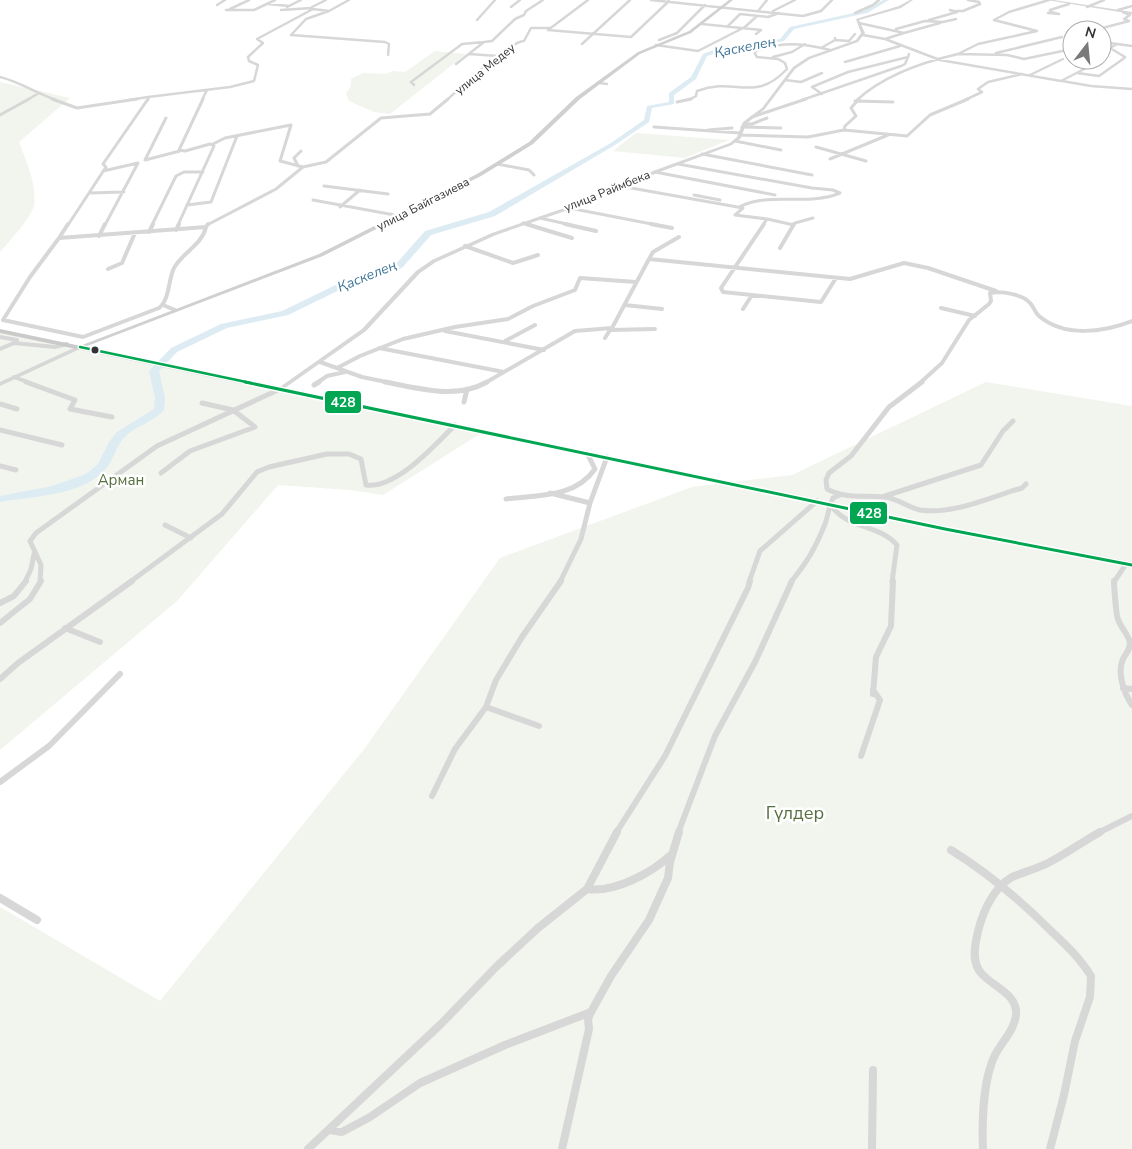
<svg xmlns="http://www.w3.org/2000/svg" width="1132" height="1149" font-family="'Nunito Sans',sans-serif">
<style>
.green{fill:#f1f5ed}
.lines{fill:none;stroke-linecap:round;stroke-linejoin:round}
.river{fill:#ddebf3;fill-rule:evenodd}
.minor-far5{stroke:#d7d7d7;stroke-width:2.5}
.minor-far4{stroke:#d7d7d7;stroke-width:3}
.minor-far3{stroke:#d7d7d7;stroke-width:4}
.minor-far2{stroke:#d7d7d7;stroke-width:5}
.minor-far1{stroke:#d7d7d7;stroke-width:6}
.minor{stroke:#d7d7d7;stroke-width:8}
.tertiary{fill:#d7d7d7;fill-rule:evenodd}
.secondary{fill:#d0d0d0;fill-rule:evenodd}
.primary{fill:#cacaca;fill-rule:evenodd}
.bus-1-far1-casing{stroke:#fff;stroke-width:5}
.bus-1-casing{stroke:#fff;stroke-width:6}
.bus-1-far1{stroke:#00a651;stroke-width:2.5}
.bus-1{stroke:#00a651;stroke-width:3}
.bus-dot{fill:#333;stroke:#fff;stroke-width:2}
.labels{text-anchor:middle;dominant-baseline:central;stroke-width:5;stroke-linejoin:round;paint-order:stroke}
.far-street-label{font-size:12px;fill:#333;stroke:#fff}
.far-water-label{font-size:14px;font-style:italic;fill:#3f7597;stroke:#fff}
.park-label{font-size:15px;fill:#56703f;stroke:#fff}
.near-park-label{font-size:18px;fill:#56703f;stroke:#fff}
.line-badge{stroke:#fff;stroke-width:2}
.badge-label{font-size:14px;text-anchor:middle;font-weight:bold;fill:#fff}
</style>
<rect width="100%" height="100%" fill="#fff"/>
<!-- green -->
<path class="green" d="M435,51L466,54L390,114L374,112L349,101L346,94L351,86V79L363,73L386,74L393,71L405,72Z
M0,82L70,98L19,142C26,161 37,184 34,205C32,217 8,243 0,252Z
M636,133L729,140L685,158L613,151Z
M0,331L487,432L475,437L383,495L350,490L278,485L177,601L0,750Z
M986,382L1132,406V1149H0V907L160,1001L365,748L500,558L692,487L792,475Z"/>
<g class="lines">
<!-- river -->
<path class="river" d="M883,0H889L867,13L794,29L784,41L720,52L707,56L696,79L674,95V104L652,108L649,122L615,145L495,216L431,235L402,268L356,282L288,315L227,328L177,352L159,371L165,398L164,410C154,422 137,425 126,436C115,445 114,462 103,472C78,496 33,496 0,502V496L52,486L86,474L98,464L109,442L117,432L154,409L155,398L149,371L171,348L221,324L282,311L350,278L396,264L425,231L489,212L611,143L644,120L647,106L669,102V93L691,77L703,54L719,48L780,39L790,27L863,11Z"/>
<!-- minor-far5 -->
<path class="minor-far5" d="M651,0L803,16L821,11L832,0
M1049,0L1009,12L994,20L1037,31L978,44L958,54L1007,55L1024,59L1072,49
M268,4L289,6
M217,5L225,0
M287,7L301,0
M312,7L326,0
M511,7L520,0
M1087,7L1104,0
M230,9L249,0
M226,10H254L275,0
M281,10L312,8
M1118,10L1132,6
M329,11L349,0
M758,11L767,0
M773,11L795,0
M956,11H963L980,4L979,2L968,0
M1051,12L1059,14L1048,13Z
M1051,12L1050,10L1069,4
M855,13L873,5L879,0
M477,20L495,0
M929,20L957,12L950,10
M859,23L904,33L885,39L940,60L1061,81L1092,65
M702,24L761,30L756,34
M727,27L740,14L768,17L779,13
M896,29L925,21L943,22L956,19
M1091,29H1099L1129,21L1124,19L1130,15L1123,12
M548,30L631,37L669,1
M548,30L588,0
M904,33L940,23
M863,35L885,39
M659,40L677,33L705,5
M835,40L849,41L855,34
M1102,42L1132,46
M582,44L630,0
M656,45L698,51L745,27L757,16
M821,48L835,40V38
M996,53L1062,37
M469,54L498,56
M773,57L792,52L805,44
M845,62L900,46
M456,64L484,42L492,41L515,19L524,15L526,11L543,0
M1077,73L1099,76L1123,59L1125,57L1110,48L1117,44
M1030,75L1063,59
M0,77C20,82 36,93 56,100
M785,80L801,82L822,73
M1062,81L1091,86L1132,89
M600,83L607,84
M414,85L411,82L462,44L484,42
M822,94L812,87L848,72L908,57L909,54
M148,97L230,87L254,81L258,65L249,61L248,57L263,43L257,39L313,9L329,11L306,19L291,35L385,42L389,44L388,55
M27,100L39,93
M129,100L148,97V100
M202,100L207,90
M447,100C460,88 510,41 524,41L531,28H550
M689,100L696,96L697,91C736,76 754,104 787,69L785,63L778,59L757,57L754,52C780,41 803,43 830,50
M802,100L901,66L905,64L908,57
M857,100C884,75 923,62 958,54
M965,100L982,92L978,89L988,82L1022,74"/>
<!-- minor-far4 -->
<path class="minor-far4" d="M52,99L77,108L137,99
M855,101L893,102
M677,102L691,99
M0,115L29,99
M752,117L806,99
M745,124H752L767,118
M654,127L740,133
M742,127L781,128
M708,130L732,128
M844,130L845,126L856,116L851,108L859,99
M740,135L808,137L844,130L907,136L930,115L968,99
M735,141L781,150
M213,144L225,138L291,125L280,161L303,167
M816,147L866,161
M702,154L812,175
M830,159L888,135
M145,160L166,118
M145,160L180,151
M497,164L529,170L534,175
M678,164L812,188L833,190L840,193C807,207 770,191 739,207
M298,166L294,158L301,151
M103,171L138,163L105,225
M655,172L775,195
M324,186L388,194
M620,186L743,208L735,215L767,219L763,225
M89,193L124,192
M694,195L720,200
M313,200L400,216
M187,205L211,202L237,136
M340,207L360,190
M569,208L657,225
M540,218L571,225
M767,219L794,225
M523,223L530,225
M795,223L813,218
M68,225L106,167L103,164L148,99
M152,225L176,176L184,172H203
M178,225L214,146L210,144L185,151L179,150L203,99
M207,225L276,189L303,167L326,162L381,118L430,114L448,99"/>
<!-- minor-far3 -->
<path class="minor-far3" d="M526,224L572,238
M565,224L596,231
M651,224L672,228
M764,224L721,288L723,292L821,302L836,278
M206,227C202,245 183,252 174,268C168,280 170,299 159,308L83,337L3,320L30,277L59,238Z
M206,227L208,224
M176,230L179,224
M149,232L153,224
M99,236L105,224
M59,238L68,224
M465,246L513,263L538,255
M780,248L794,224
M649,259L653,252L679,237
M108,269L122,263L135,233
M163,305L175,310
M625,305L662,309
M941,308L975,316
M743,309L752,295
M445,331L544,350
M0,337L17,340
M605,338L610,330L655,329
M505,341L535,325
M379,348L504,372
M0,349L14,343L55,347L67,344
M320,362L362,377L391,383
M337,368L360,356L403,339L455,327L508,319L533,306L575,290L580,278L636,282
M14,377L30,383
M317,383L327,376L345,372
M485,383L575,331L612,328L649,259L850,279L904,263L928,268L996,291
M920,383L942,363L969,320L989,304L991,301L990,293C1002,291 1022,294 1030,303C1034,307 1035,313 1039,316C1065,338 1104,332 1132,321"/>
<!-- minor-far2 -->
<path class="minor-far2" d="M26,382L75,400L70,409L112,417
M385,382C419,388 455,400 487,382
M922,382L889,407L851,456L829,473L826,480L827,489C845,499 864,495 884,497C897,498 907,507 920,510C954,515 990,497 1022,488L1026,484
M314,385L319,382
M464,402L467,389
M0,404L17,409
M0,430L62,445
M0,466L16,470
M161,473L190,451L255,427L233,410L202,403
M550,493L590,503L581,539L560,582
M885,496L981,465L1003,431L1013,421
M506,499C538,495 575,498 595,469L587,453
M590,503L607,457
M830,504C847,530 877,523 897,545L892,582
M165,525L191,538
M25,582L31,569L34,554
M40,582L41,565L30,541L36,533L157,446L280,389
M130,582L222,514L257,472L269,467L327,454H349L361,459L366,485C396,489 435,445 455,425
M749,582L760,551L817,501
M791,582C807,562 815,549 825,524C828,516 829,506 833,498L840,495
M1114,582L1126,564"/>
<!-- minor-far1 -->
<path class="minor-far1" d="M1114,581C1114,584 1116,616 1118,619C1120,627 1129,635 1130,643C1130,650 1127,652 1124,657C1116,672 1124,693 1132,705
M0,603L14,596L26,581
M0,623L30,599L41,581
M65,628L100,642
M0,679L18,663L132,581
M1123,688L1132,689
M873,694L876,657L891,626L893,581
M539,726L486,707L496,680L522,637L561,581
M861,756L880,700L873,690
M0,782L49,746L120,674
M432,796L455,749L486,707
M616,833L665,756L748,588L750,581
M678,833L715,736L755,662L792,581
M1098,833L1132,816"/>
<!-- minor -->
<path class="minor" d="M951,850C988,873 1019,899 1050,930C1065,944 1080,958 1091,976L1090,997L1075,1041L1064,1095L1050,1149
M587,889C615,893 651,873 671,855
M0,898L37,920
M330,1130L342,1132L370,1117L420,1083L505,1045L591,1012
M308,1149L442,1023L496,967L538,928L587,889L617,832
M562,1149L589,1029L588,1019L591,1012L611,976L649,920L668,878L670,862L679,832
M872,1149L873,1070
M983,1149C982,1124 983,1086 992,1062C997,1046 1014,1033 1016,1015C1018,994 993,987 981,973C973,964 974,952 976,941C980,918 991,889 1012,877C1024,872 1036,869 1048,863C1066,854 1082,842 1100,832"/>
<!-- tertiary -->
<path class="tertiary" d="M910,0H913L901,8L859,20L865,33L858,42L810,59L795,69L764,110L746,124L741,138L732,145L657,173L571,209L496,235L436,262L420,273L366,331L282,390L280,391L277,389L362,329L416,271L432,260L492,233L567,207L653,171L730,143L737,137L743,122L762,108L793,67L808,57L856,40L861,33L856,19L899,6Z
M1047,0H1054L1132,12V14Z
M80,345L83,347L82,348L0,386V382Z"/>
<!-- secondary -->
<path class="secondary" d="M729,0H733L691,33L640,54L580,99L533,144L481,176L323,256L82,348L80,349L77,347L319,254L477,174L529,142L576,97L638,52L689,31Z"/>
<!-- primary -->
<path class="primary" d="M0,329L945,527L1132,562V568L945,531L0,333Z"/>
<!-- bus-1-far1 casing -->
<g class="bus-1-far1-casing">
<path id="bus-1-far1" d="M80,347L251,383"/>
</g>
<!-- bus-1 casing -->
<g class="bus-1-casing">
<path id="bus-1" d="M245,382L945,529L1132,565"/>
</g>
<!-- bus-1-far1 -->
<use href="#bus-1-far1" class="bus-1-far1"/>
<!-- bus-1 -->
<use href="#bus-1" class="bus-1"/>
</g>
<!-- markers -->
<circle class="bus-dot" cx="95" cy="350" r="4.5"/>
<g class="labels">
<!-- far-street labels -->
<g class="far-street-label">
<text transform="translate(485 69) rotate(-39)">улица Медеу</text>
<text transform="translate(607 191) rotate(-22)">улица Раймбека</text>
<text transform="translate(423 204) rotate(-27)">улица Байгазиева</text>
</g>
<!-- far-water labels -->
<g class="far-water-label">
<text transform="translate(745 47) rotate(-11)">Қаскелең</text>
<text transform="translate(367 276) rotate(-22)">Қаскелең</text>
</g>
<!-- park labels -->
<g class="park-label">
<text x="121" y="480">Арман</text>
</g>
<!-- near-park labels -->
<g class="near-park-label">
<text x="795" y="813">Гүлдер</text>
</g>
</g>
<g class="line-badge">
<rect x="324" y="390" width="38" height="24" rx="5" fill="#00a651"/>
<rect x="849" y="501" width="39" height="24" rx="5" fill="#00a651"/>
</g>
<g class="badge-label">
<text x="343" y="407">428</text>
<text x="869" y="518">428</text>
</g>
<!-- north arrow -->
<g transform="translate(1087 45) rotate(16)"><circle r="24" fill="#ffffff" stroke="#adadad"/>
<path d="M0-4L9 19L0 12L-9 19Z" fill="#7a7a7a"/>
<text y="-8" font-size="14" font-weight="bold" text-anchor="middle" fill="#333333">N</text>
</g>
</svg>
